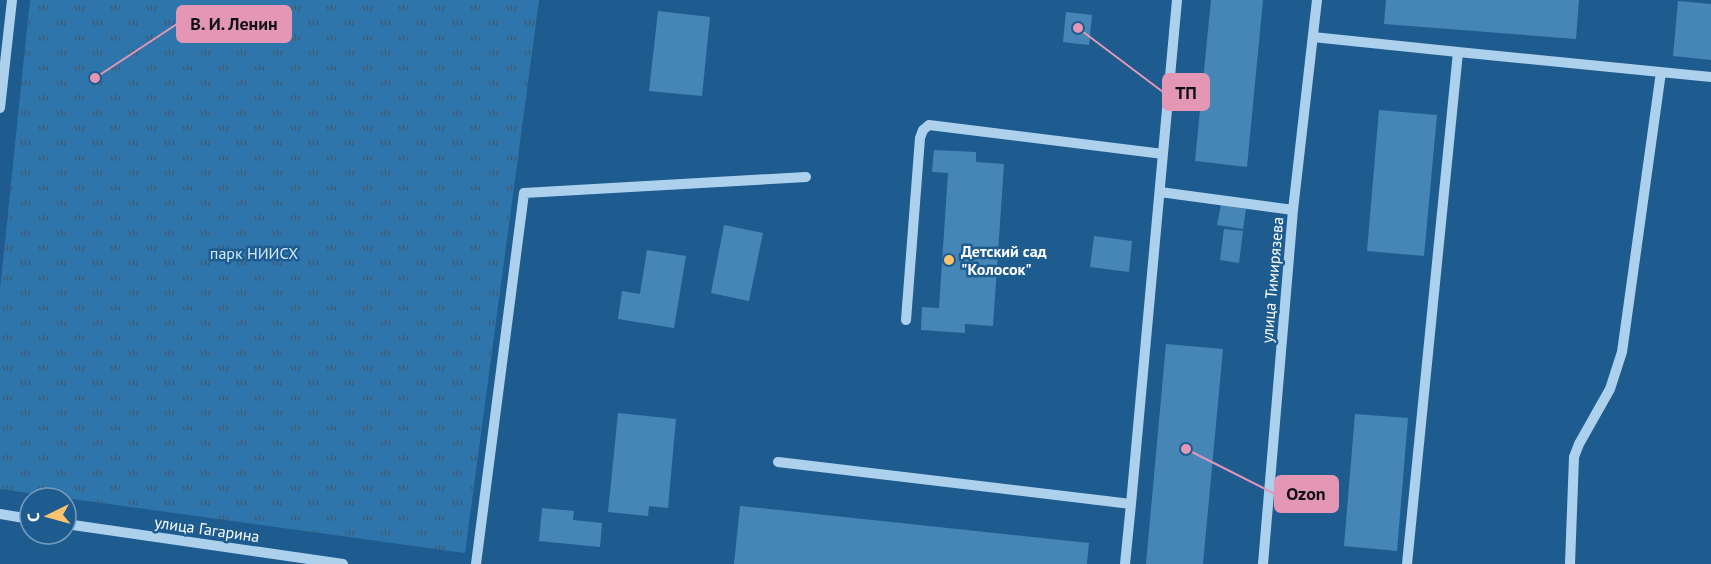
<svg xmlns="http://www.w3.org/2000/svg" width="1711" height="564" font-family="'PT Sans',sans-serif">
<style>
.grass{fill:url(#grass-tufts)}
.building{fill:#4686b7}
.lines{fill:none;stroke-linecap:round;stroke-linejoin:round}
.minor{stroke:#add1ed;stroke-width:10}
.poi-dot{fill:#fcc26d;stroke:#1e5c90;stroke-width:2}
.labels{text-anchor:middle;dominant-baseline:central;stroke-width:5;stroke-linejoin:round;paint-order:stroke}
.poi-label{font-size:16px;font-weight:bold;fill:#fff;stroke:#1e5c90;text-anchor:start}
.park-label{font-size:16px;fill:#d3e9fa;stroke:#1e5c90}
.street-label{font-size:16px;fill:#fff;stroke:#1e5c90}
.leader{fill:none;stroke:#e497b5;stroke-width:2}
.callout-dot{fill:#e497b5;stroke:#1e5c90;stroke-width:2}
.callout{fill:#e497b5;stroke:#e497b5;stroke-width:2}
.callout-label{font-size:18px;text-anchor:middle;font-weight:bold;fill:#111}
</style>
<defs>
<pattern id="grass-tufts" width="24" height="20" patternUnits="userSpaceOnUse" patternTransform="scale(1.5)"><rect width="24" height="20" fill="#2e75ab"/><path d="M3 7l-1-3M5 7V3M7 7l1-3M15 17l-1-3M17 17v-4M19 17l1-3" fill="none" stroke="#3e5e77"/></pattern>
</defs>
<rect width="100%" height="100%" fill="#1e5c90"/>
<!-- grass -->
<path class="grass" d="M30,0H539L465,553L0,489V290Z"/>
<!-- building -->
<path class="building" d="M1211,0H1263L1247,167L1195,161Z
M1386,0H1579L1576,39L1384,24Z
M1678,1L1711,4V60L1673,56Z
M658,11L710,17L702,96L649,91Z
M1066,12L1092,15L1089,45L1063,42Z
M1379,110L1437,115L1424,256L1367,251Z
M934,150L976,152V162L1004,164L993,326L965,324V333L921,330L922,307L939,308L948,173L932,172Z
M1221,205L1246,209L1243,229L1217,225Z
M724,225L763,233L749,301L711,293Z
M1224,229L1243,231L1239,263L1220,260Z
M1094,236L1132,241L1129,272L1090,267Z
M647,250L686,256L674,328L618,319L622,291L640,294Z
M1166,344L1223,349L1203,564H1146Z
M618,413L676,419L668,508L649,506L648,516L608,512Z
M1355,414L1408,418L1397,551L1344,546Z
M740,506L1089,543L1087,564H734Z
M542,508L574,511L573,520L602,523L600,547L539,541Z"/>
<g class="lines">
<!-- minor -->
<path class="minor" d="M1313,37L1458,52
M0,108L12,0
M1160,192L1293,210
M906,320L920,138L923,130L929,125L1163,154
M778,462L1131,504L1177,0
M0,514L30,519
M66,524L343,564
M476,564L524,193L806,177
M1125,564L1131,504
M1263,564L1293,210L1317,0
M1407,564L1458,52L1711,77
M1570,564L1574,457L1579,444L1610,389L1622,352L1661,72"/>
</g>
<!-- markers -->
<circle class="poi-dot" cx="949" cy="260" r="6"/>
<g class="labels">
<!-- poi labels -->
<g class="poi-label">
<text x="961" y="251">Детский сад<tspan x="961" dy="18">"Колосок"</tspan></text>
</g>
<!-- park labels -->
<g class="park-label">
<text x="254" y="253">парк НИИСХ</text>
</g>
<!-- street labels -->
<g class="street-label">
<text transform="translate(1272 280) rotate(-85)">улица Тимирязева</text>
<text transform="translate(207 529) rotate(8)">улица Гагарина</text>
</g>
</g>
<!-- callouts -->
<path class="leader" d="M95 78L177 24M1078 28L1163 92M1186 449L1275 494"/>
<g class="callout-dot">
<circle cx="95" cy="78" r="6"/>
<circle cx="1078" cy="28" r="6"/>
<circle cx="1186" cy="449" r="6"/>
</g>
<g class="callout">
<rect x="177" y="6" width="114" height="36" rx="6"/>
<rect x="1163" y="74" width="46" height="36" rx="6"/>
<rect x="1275" y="476" width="63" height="36" rx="6"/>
</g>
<g class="callout-label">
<text x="234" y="30">В. И. Ленин</text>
<text x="1186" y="99">ТП</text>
<text x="1306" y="500">Ozon</text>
</g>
<!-- north arrow -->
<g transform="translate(48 516) rotate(265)"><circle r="28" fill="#1e5c90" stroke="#789dbc" stroke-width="1.5"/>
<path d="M0-4.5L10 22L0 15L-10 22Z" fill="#fcc26d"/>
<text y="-9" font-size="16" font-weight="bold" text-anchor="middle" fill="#ffffff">С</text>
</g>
</svg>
